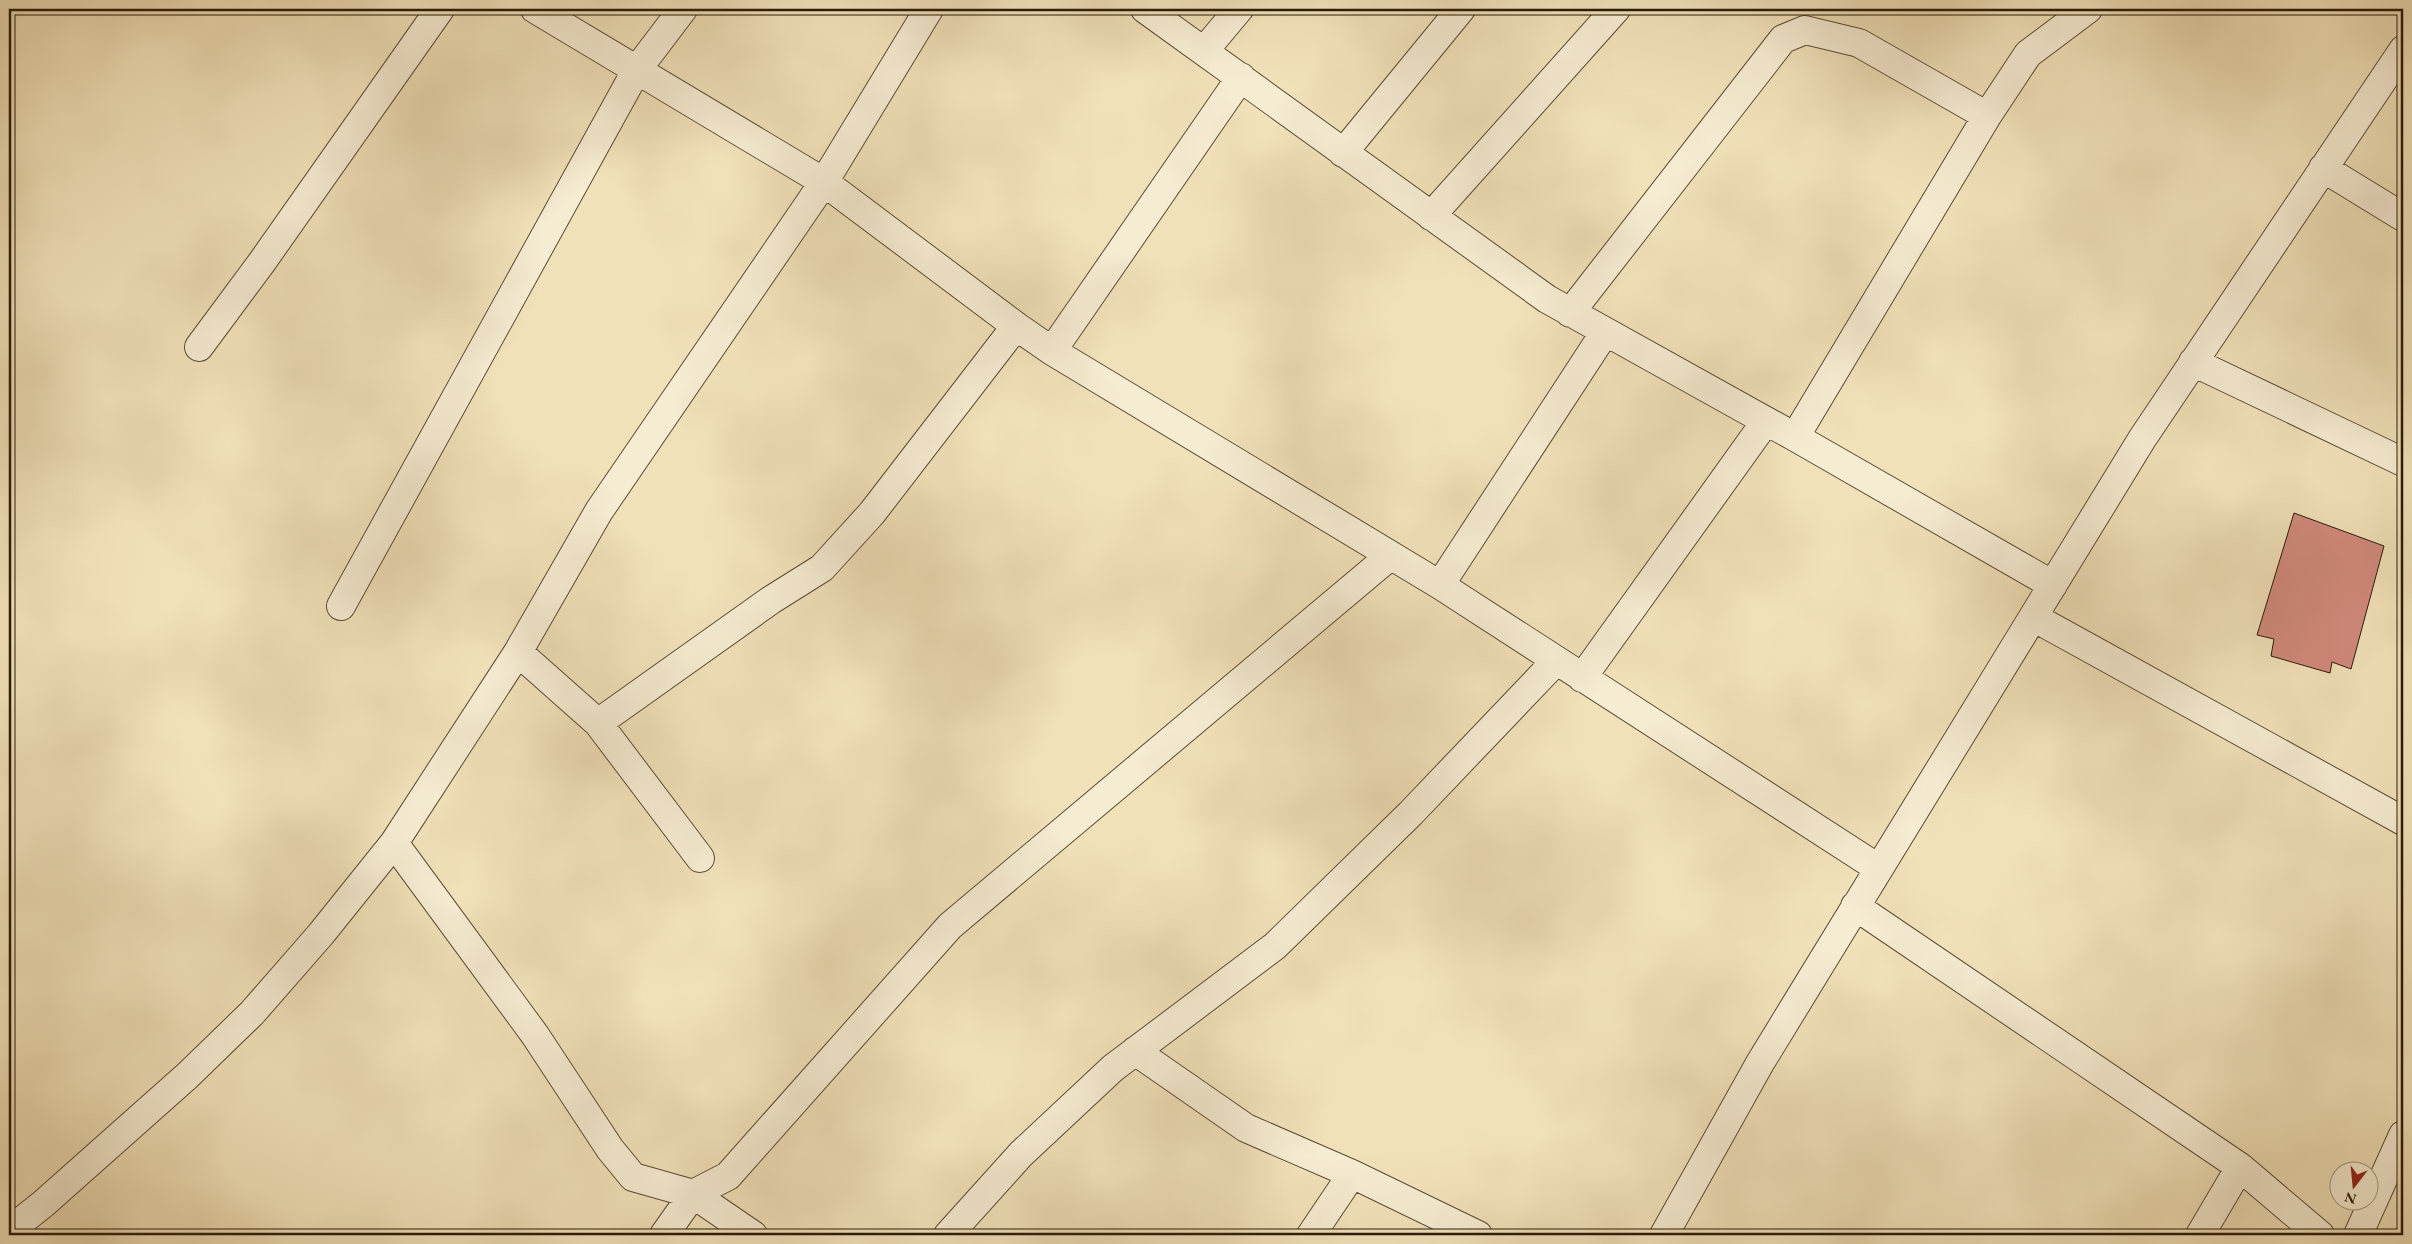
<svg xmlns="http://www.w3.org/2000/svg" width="2412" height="1244" font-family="'EB Garamond',serif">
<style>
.building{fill:#d28a7d;stroke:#291b0a}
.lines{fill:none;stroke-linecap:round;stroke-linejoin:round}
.minor-casing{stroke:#5b4c36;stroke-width:30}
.minor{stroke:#f6ecd2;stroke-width:28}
</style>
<rect width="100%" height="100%" fill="#f1e1b9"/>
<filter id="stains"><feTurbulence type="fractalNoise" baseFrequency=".004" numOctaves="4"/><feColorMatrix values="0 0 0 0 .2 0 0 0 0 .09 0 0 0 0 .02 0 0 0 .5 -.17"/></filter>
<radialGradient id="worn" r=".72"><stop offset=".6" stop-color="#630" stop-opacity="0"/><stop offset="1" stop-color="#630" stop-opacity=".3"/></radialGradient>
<!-- building -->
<path class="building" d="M2294,513L2384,546L2351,669L2332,662L2330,673L2271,656L2274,639L2257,635Z"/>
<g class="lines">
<!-- minor casing -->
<g class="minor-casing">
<path id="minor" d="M535,9L824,182L929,9
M1145,9L1547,299L1795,437L2053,585
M1204,51L1239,9
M1241,77L1052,351L1440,585
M1343,153L1461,9
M2323,168L2403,217
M1431,216L1616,9
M1570,313L1783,39L1805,30L1859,43L1987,116
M1605,332L1440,585L1878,868
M199,347L262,262L440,9
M2193,362L2403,462
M1795,437L1987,116L2028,54L2088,9
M341,606L636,71L683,9
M2033,617L2403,821
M518,652L598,723L771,600L822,568L872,513L1016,326
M1582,678L1766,421
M598,723L700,858
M394,843L518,652L599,511L824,182L1016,326L1052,351
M1855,906L2240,1167L2320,1235
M1135,1051L1246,1128L1352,1174L1311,1235
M1352,1174L1478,1235
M9,1231L43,1204L187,1076L252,1013L321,934L394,843L535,1035L610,1149L633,1177L693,1194L753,1235
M664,1235L693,1194L728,1176L950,926L1390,556
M948,1235L1021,1154L1113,1068L1275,946L1411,813L1556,661
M1664,1235L1760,1063L2142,439L2403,50
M2200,1235L2240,1167
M2358,1235L2403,1135"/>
</g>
<!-- minor -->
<use href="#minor" class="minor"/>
</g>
<!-- margin -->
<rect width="2412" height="1244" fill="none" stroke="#f1e1b9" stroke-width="30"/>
<rect x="10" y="10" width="2392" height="1224" fill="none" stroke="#291b0a" stroke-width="2.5"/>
<rect x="15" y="15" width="2382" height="1214" fill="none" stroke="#291b0a"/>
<!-- north arrow -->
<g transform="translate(2354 1186) rotate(196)"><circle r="24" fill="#f6ecd2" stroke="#a49882"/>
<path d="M0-4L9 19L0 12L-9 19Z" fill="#8f2418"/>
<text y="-8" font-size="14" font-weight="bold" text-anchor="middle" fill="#291b0a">N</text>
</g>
<rect width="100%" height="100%" filter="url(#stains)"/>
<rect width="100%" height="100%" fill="url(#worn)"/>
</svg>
